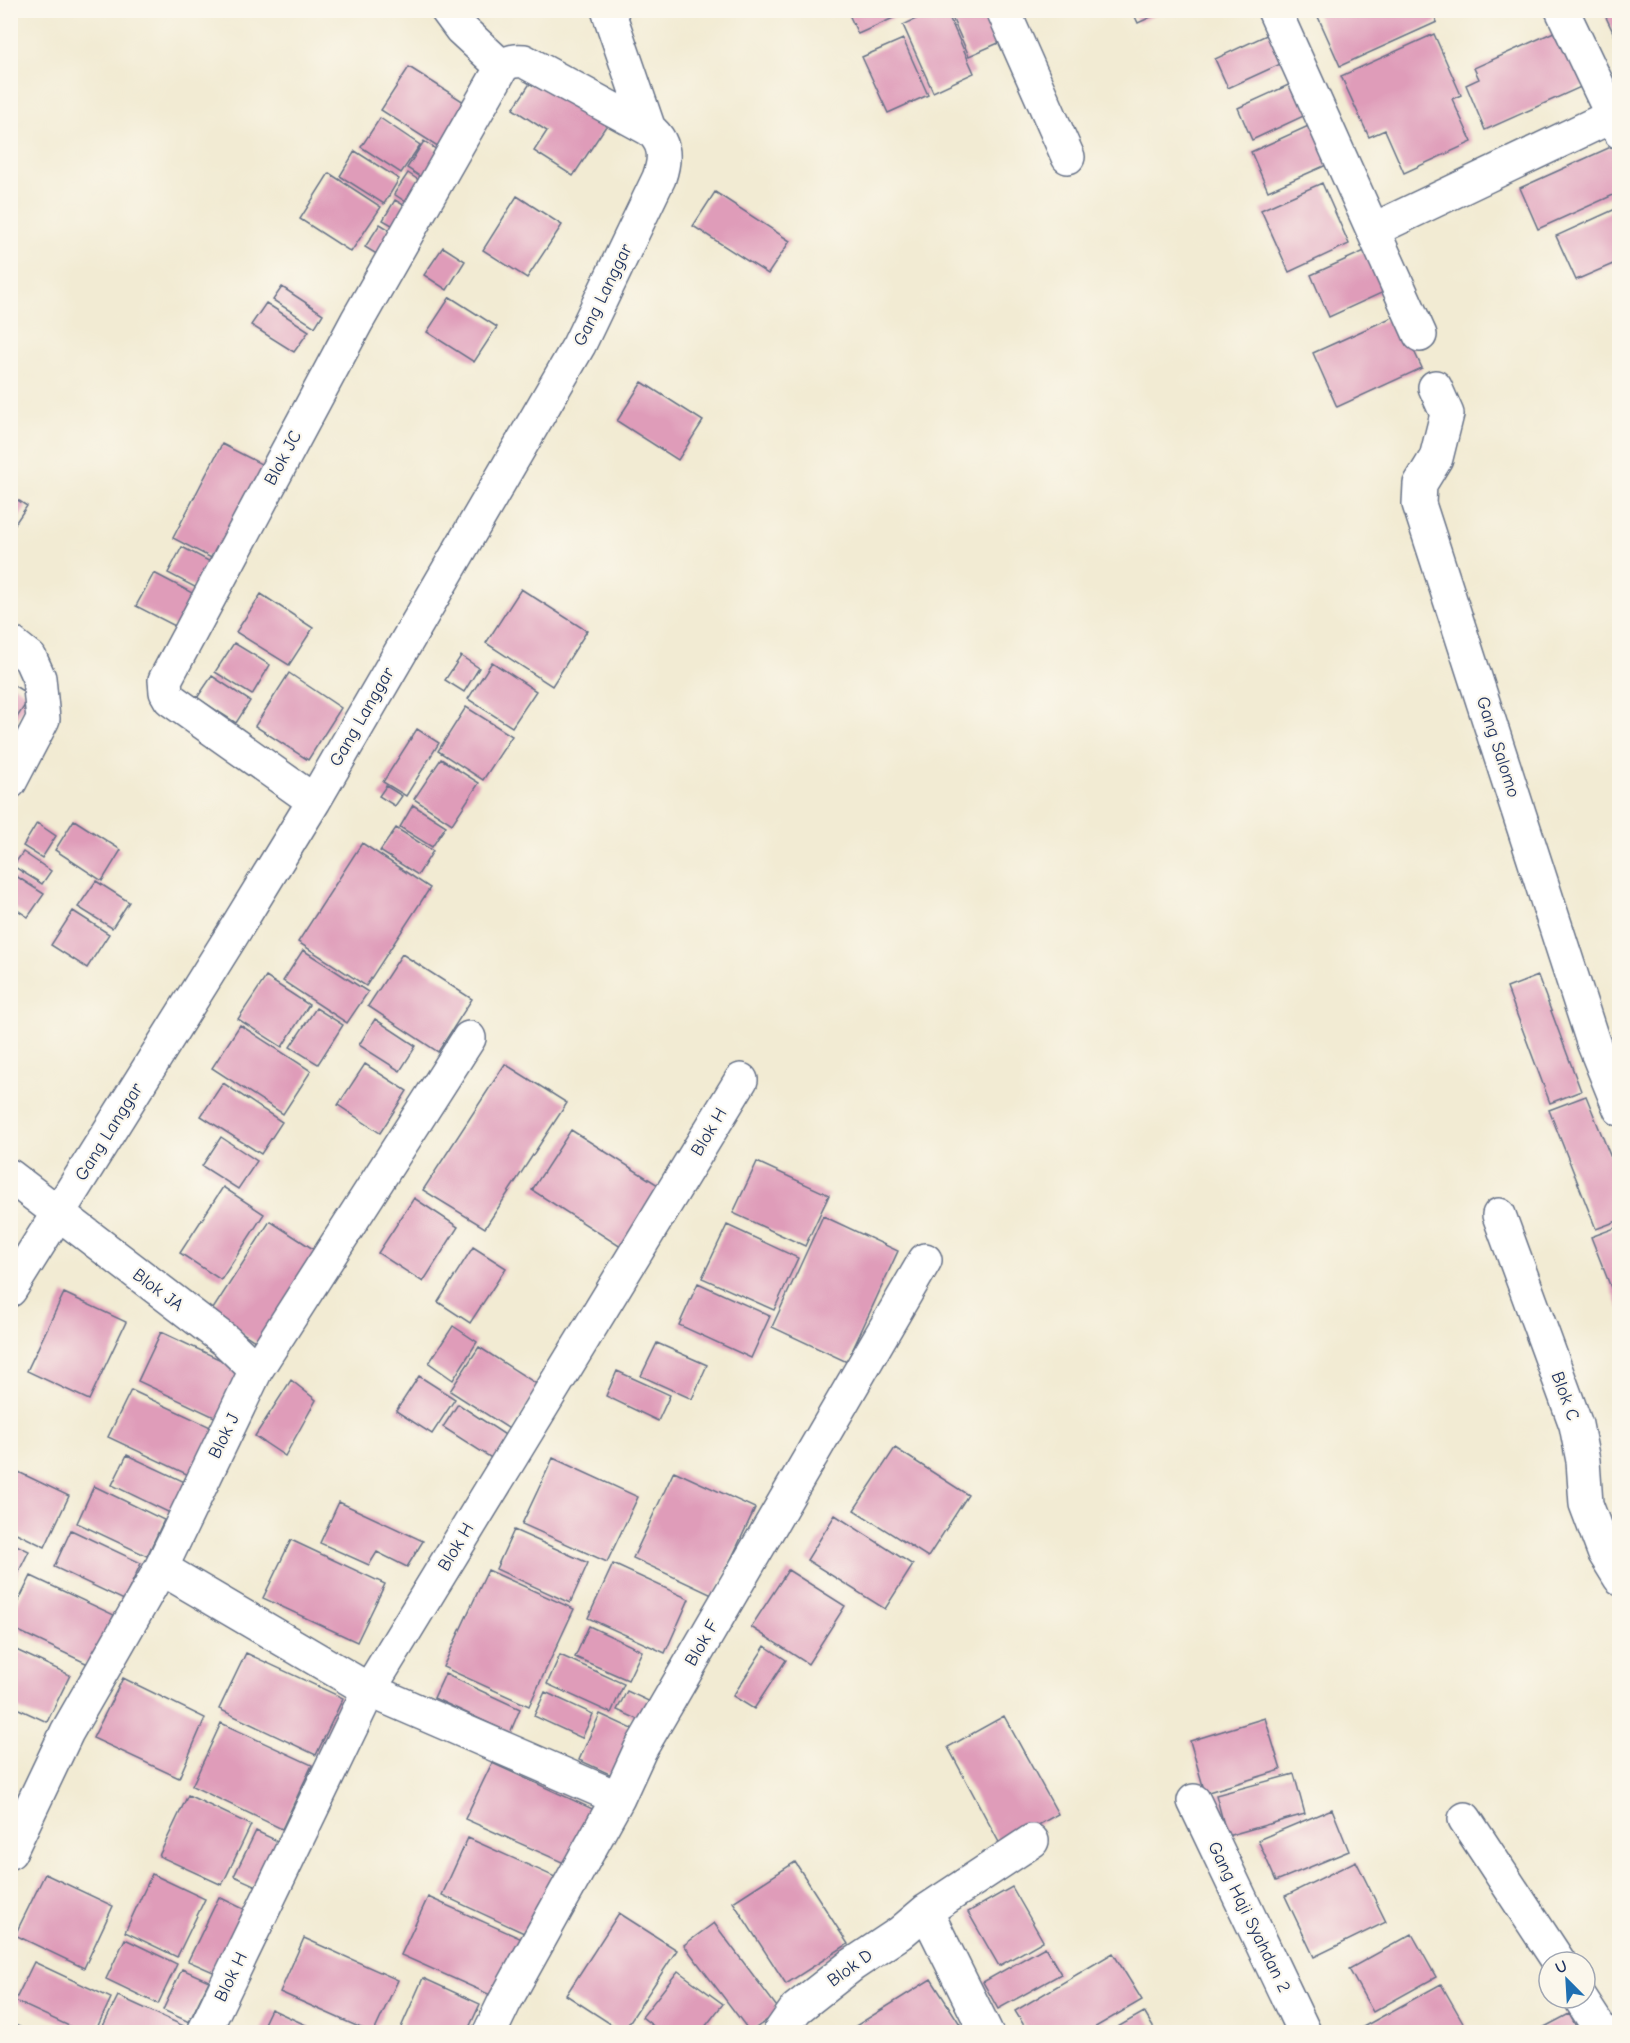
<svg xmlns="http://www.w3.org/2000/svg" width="1630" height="2043" font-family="'Comic Neue',sans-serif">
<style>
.building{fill:#df9cb9}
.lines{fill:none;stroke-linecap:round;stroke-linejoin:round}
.minor-casing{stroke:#667187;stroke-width:36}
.minor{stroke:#fff;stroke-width:33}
.labels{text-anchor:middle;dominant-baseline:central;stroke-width:4.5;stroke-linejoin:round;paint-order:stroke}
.street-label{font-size:18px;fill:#1b2f5e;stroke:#fbf7ec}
</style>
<rect width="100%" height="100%" fill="#fbf7ec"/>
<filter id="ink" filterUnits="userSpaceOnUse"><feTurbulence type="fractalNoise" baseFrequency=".0167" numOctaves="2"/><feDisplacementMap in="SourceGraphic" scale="12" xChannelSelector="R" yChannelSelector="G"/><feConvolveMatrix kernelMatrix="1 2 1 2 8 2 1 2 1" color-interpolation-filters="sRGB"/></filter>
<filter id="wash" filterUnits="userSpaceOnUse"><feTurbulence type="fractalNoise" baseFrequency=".008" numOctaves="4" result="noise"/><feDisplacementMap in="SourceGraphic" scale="24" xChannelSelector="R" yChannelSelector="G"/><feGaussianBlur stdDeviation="1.35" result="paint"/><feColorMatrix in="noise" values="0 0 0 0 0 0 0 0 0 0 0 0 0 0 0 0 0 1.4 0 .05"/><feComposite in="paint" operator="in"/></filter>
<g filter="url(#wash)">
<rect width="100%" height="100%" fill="#f2ebd3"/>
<g id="blocks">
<!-- building -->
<path class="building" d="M847,10H911L858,34Z
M935,10H946L974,73L933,92L903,25Z
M960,10H1000L1012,37L969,56L951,15Z
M1132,10H1166L1138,23Z
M1315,10H1432L1437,22L1340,66Z
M1616,10H1620V47L1605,15Z
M1565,27L1592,82L1485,130L1466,85L1479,79L1474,68Z
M1273,32L1287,61L1228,88L1215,59Z
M1434,34L1461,95L1452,99L1472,142L1404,173L1385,130L1369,137L1341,76Z
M903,39L928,95L888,113L862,57Z
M409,67L475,109L447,152L381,110Z
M537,73L614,114L573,176L534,151L547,131L513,109Z
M1295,82L1310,113L1252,140L1238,108Z
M380,118L420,145L401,173L361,147Z
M1315,123L1333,162L1268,191L1251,152Z
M424,141L447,157L430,183L407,168Z
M1613,146L1620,161V192L1538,229L1520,188Z
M355,151L399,179L384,204L340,176Z
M329,173L381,207L351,252L300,219Z
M408,173L429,187L415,208L394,194Z
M1322,183L1349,244L1289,272L1261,210Z
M715,192L790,241L768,274L693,226Z
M517,196L562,225L527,278L483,250Z
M395,200L412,210L399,229L383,220Z
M1620,207V261L1576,280L1556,236Z
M380,224L403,238L388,261L365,247Z
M443,247L465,261L447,290L424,275Z
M1369,249L1388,290L1329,317L1311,275Z
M282,287L323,314L315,327L273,300Z
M450,297L497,327L474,362L427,332Z
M266,303L309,331L294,352L251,325Z
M1397,315L1422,368L1337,407L1313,353Z
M642,382L703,421L678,460L617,421Z
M222,444L267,467L217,561L173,538Z
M10,495L27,506L10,531Z
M182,547L222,568L208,594L168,573Z
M154,573L198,596L181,629L136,606Z
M521,589L587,631L552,686L486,643Z
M261,594L313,628L289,665L236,632Z
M234,643L270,665L252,695L215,672Z
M461,656L479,668L464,692L445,680Z
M492,662L536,691L512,727L468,699Z
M289,673L341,708L308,760L255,726Z
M212,676L250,701L236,723L197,698Z
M10,683L31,696L10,728Z
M466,707L512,736L483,780L438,751Z
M417,729L439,743L406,796L383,782Z
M441,759L479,783L452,824L414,799Z
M386,786L402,796L395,806L379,796Z
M413,805L446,826L432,847L400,827Z
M74,820L121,850L102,881L55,850Z
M37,823L56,836L42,858L23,846Z
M396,828L433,851L418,875L380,851Z
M362,843L430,888L366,986L298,942Z
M23,852L51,871L42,884L13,866Z
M16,876L44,894L28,917L10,905V885Z
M96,881L129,902L112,928L78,907Z
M73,911L109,934L87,968L51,945Z
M303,950L368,992L347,1023L283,981Z
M402,954L472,999L438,1052L368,1006Z
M1538,976L1581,1091L1550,1103L1507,988Z
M266,977L309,1005L282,1047L238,1019Z
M316,1008L343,1025L318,1064L290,1047Z
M375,1019L416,1046L400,1071L359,1045Z
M240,1025L311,1071L283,1114L212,1068Z
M365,1064L407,1091L380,1133L338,1105Z
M505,1064L567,1103L485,1228L423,1190Z
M223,1083L282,1122L261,1154L201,1116Z
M1586,1096L1620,1180V1220L1596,1229L1549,1110Z
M571,1130L666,1190L627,1251L532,1190Z
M221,1137L257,1161L238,1189L202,1166Z
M757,1162L829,1195L805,1246L733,1213Z
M223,1187L264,1214L221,1280L180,1253Z
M414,1198L458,1227L423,1282L378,1253Z
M823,1216L898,1251L847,1362L772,1327Z
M270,1221L324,1256L264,1347L211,1312Z
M727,1225L798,1258L774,1310L702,1278Z
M1620,1226V1308H1619L1591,1237Z
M473,1247L506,1268L470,1323L438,1302Z
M698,1283L770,1316L751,1358L679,1325Z
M64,1293L126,1322L89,1400L27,1371Z
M453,1326L477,1342L453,1380L429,1363Z
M161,1332L249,1373L225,1422L138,1381Z
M657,1343L707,1365L692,1399L641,1376Z
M479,1347L540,1386L511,1430L450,1391Z
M617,1371L670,1395L658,1421L606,1396Z
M419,1376L455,1399L432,1434L396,1411Z
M291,1380L316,1400L285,1456L255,1436Z
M131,1390L217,1430L195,1478L108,1437Z
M458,1404L510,1438L496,1461L443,1427Z
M895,1448L968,1495L928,1557L854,1510Z
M127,1455L187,1483L172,1514L112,1485Z
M553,1458L638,1497L607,1562L522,1524Z
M10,1468L69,1496L45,1547L10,1530Z
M674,1471L755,1508L714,1596L633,1558Z
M94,1486L164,1520L147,1556L77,1523Z
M339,1502L423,1541L407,1567L377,1552L369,1565L320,1543Z
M835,1515L913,1565L885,1609L807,1560Z
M71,1530L141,1563L124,1600L54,1567Z
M514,1530L588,1563L570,1603L496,1569Z
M291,1540L385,1584L357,1642L263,1598Z
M10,1542L29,1551L10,1589Z
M613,1564L689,1599L665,1653L588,1618Z
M488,1570L574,1609L529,1706L443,1667Z
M788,1570L845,1606L808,1664L751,1627Z
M31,1576L114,1615L90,1665L10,1627V1618Z
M589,1626L642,1651L628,1680L575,1657Z
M765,1646L786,1660L754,1709L733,1696Z
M14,1649L70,1675L47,1722L10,1705V1656Z
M246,1653L343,1698L316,1755L219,1709Z
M560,1655L624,1684L611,1713L547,1684Z
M445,1674L520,1709L510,1733L434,1698Z
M123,1678L205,1718L179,1778L93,1738Z
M627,1691L655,1704L646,1723L617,1710Z
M545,1692L593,1714L582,1738L534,1716Z
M600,1714L637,1731L616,1777L579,1760Z
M1004,1716L1058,1814L1001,1846L948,1747Z
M1265,1718L1281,1770L1205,1793L1190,1741Z
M221,1723L312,1765L282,1829L192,1786Z
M492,1763L597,1811L571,1866L465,1819Z
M1294,1774L1305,1814L1227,1836L1216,1795Z
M188,1795L251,1825L222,1885L159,1856Z
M1332,1809L1349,1851L1276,1881L1258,1840Z
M256,1831L284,1844L263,1889L234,1876Z
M468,1838L564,1881L537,1939L442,1895Z
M1356,1861L1386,1922L1314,1957L1285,1896Z
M795,1862L848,1944L786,1984L733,1902Z
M45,1874L113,1906L84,1968L15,1935Z
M152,1874L205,1899L177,1957L125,1932Z
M1012,1887L1043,1941L999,1966L968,1912Z
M219,1897L250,1912L220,1975L188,1961Z
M428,1897L522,1939L495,1997L401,1955Z
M619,1913L677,1950L623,2032L566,1995Z
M714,1923L780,2011L750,2032L684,1945Z
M1412,1934L1436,1977L1373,2012L1349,1969Z
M304,1938L398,1980L374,2032H370L280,1992Z
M125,1939L177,1964L158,2004L106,1979Z
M1045,1947L1061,1974L998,2009L983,1982Z
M1113,1953L1142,2000L1087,2032H1028L1015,2011Z
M34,1962L111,1998L95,2032H82L15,2001Z
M182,1969L209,1981L189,2022L163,2010Z
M678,1971L723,2004L701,2032H661L642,2017Z
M423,1978L480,2004L467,2032H399Z
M931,1979L965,2032H846Z
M1441,1984L1468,2031L1354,2032Z
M118,1996L186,2027L183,2032H100Z
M271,2009L321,2032H260Z
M1144,2012L1156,2032H1109Z
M1569,2014L1579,2032H1535Z
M10,2023L31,2032H10Z"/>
</g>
</g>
<g filter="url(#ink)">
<use href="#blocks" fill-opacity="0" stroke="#667187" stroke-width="1.5"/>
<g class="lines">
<!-- minor casing -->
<g class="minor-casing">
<path id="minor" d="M447,10L461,29L502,67
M608,10L649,129
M1003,10L1068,157
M1274,10L1420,335
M1562,10L1620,132
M1373,230L1612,116
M1435,387L1447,414L1436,458L1420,484L1419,504L1593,1042L1620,1109
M10,642L30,658L39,678L43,719L10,782
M10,1176L226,1341L256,1370
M1499,1215L1576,1425L1583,1461L1586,1504L1604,1552L1620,1578
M10,1290L232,935L314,801L579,345L659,178C666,158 666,142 649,129L524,61C515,60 508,61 502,67L357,321L165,680L166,692L170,699L314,801
M161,1568L369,1690L618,1798
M1194,1801L1304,2032
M1465,1819L1559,1962
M10,1852L67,1732L161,1568L256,1370L469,1038
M926,1911L986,2032
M1580,1998L1602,2032
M204,2032L369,1690L741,1080
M490,2032L504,2003L618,1798L640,1750L925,1260
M780,2032L796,2009L852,1965L900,1933L926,1911L1032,1841"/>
</g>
<!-- minor -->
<use href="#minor" class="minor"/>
</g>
</g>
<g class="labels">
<!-- street labels -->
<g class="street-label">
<text transform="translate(603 295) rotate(-64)">Gang Langgar</text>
<text transform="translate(283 458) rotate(-62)">Blok JC</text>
<text transform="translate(362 717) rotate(-60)">Gang Langgar</text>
<text transform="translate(1498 747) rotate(72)">Gang Salomo</text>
<text transform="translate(109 1132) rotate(-58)">Gang Langgar</text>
<text transform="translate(709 1132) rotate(-59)">Blok H</text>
<text transform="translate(158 1290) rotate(37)">Blok JA</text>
<text transform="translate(1565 1396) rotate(70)">Blok C</text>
<text transform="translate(224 1436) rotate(-64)">Blok J</text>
<text transform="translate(456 1547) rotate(-59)">Blok H</text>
<text transform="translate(702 1643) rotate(-60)">Blok F</text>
<text transform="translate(1249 1917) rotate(64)">Gang Haji Syahdan 2</text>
<text transform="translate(850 1968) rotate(-36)">Blok D</text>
<text transform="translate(231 1977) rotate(-64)">Blok H</text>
</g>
</g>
<!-- margin -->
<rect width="1630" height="2043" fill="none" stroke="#fbf7ec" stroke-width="36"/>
<!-- north arrow -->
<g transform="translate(1567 1980) rotate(336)"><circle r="28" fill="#fbf7ec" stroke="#a1a7b3" stroke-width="1.5"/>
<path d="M0-4.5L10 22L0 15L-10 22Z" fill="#1f6fb2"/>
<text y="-9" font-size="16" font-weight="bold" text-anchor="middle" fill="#1b2f5e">U</text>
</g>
</svg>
